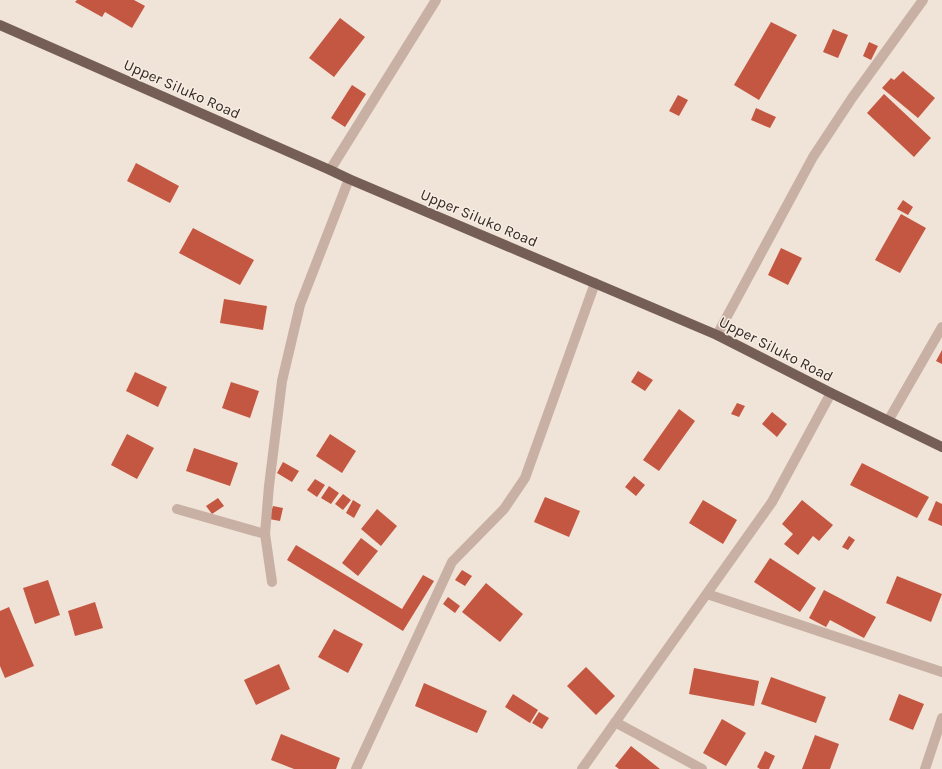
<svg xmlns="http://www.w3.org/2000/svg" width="942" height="769" font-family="Karla,sans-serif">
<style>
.building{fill:#c45741}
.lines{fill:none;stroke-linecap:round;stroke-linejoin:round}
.street{stroke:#c8b1a4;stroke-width:10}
.primary{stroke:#755e56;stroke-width:10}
.labels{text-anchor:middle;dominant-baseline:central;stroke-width:3;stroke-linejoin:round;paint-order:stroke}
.street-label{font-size:15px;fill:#332925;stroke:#f8ede3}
</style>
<rect width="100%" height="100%" fill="#f0e3d7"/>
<!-- building -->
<path class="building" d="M77,0H134L145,6L132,28L105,12L102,17L75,2Z
M340,18L365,37L334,77L309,58Z
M771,22L797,35L759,100L734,85Z
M833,29L848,35L838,58L823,52Z
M869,42L878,46L871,60L863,56Z
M903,71L935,98L918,118L882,88L891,78L894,80Z
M352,85L366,94L345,127L331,118Z
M884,94L931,138L914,157L867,113Z
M678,95L688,100L679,116L669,111Z
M756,108L776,117L770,128L751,120Z
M136,163L179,186L170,203L127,181Z
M903,200L913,207L908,215L897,209Z
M901,214L926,228L900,273L875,260Z
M193,228L254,260L240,285L179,253Z
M781,248L802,258L788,285L768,275Z
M224,299L267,306L263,330L220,323Z
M942,350V364L936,361Z
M638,371L653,380L645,391L631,382Z
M135,372L167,387L158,407L126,391Z
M231,382L259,391L250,418L222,408Z
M737,403L745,406L739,417L731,414Z
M679,409L695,421L659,471L643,460Z
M772,412L787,424L777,437L762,424Z
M127,434L154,448L137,479L111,465Z
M330,434L356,451L342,473L316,456Z
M194,448L238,463L230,486L186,471Z
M283,462L299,471L292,482L277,473Z
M862,463L929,497L917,518L850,485Z
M634,476L645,485L636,496L625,487Z
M315,479L325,485L317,497L307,490Z
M329,486L339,493L331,504L321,498Z
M343,494L351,500L343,510L335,504Z
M545,497L580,511L569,537L534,522Z
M218,498L224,506L212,514L206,506Z
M353,500L361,505L354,518L346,513Z
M703,500L737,520L723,544L689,523Z
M802,500L833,525L819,541L813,536L798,555L784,544L793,534L782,524Z
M936,501L942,504V526L928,520Z
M273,506L283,508L280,521L269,519Z
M377,509L397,526L381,546L361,529Z
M849,536L855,540L848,550L842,547Z
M361,538L378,551L358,576L342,563Z
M296,545L402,609L423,575L434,581L403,631L287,560Z
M770,558L816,588L800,612L754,582Z
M462,570L472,576L465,586L455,580Z
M897,576L942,594L931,622L886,603Z
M48,580L60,615L35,624L23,588Z
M486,583L523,614L500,642L462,612Z
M824,590L876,617L864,638L830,620L826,627L809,618Z
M448,597L460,606L455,613L443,604Z
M95,602L103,628L75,636L68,611Z
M9,607L34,666L5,678L0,666V611Z
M334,629L363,644L348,673L318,657Z
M279,664L290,689L256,705L244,680Z
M586,667L615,696L596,715L567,686Z
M694,668L759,681L754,706L689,694Z
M771,677L826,697L816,723L761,704Z
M424,683L487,711L477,733L415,706Z
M513,694L538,710L530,723L505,707Z
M899,694L924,704L913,730L889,720Z
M539,712L549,718L542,729L532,723Z
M722,719L746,733L726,766L703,753Z
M281,734L340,758L336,769H294L271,760Z
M815,735L839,744L830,769H802Z
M631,746L660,769H619L615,766Z
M765,751L775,756L769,769H760L757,767Z"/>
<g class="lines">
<!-- street -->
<path class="street" d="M330,170L436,0
M717,335L813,157L852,98L923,0
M888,421L942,327
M177,509L265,534
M272,582L265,534L269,486L282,381L300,305L349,179
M707,594L942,672
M615,722L702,769
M356,769L452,562L504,509L525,478L595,283
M582,769L772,502L831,393
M925,769L942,718"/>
<!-- primary -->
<path class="primary" d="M0,25L330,170L349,179L717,335L831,393L942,447"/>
</g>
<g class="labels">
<!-- street labels -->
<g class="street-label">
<text transform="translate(182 89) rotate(24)">Upper Siluko Road</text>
<text transform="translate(479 218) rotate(23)">Upper Siluko Road</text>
<text transform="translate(776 349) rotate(27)">Upper Siluko Road</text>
</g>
</g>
</svg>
